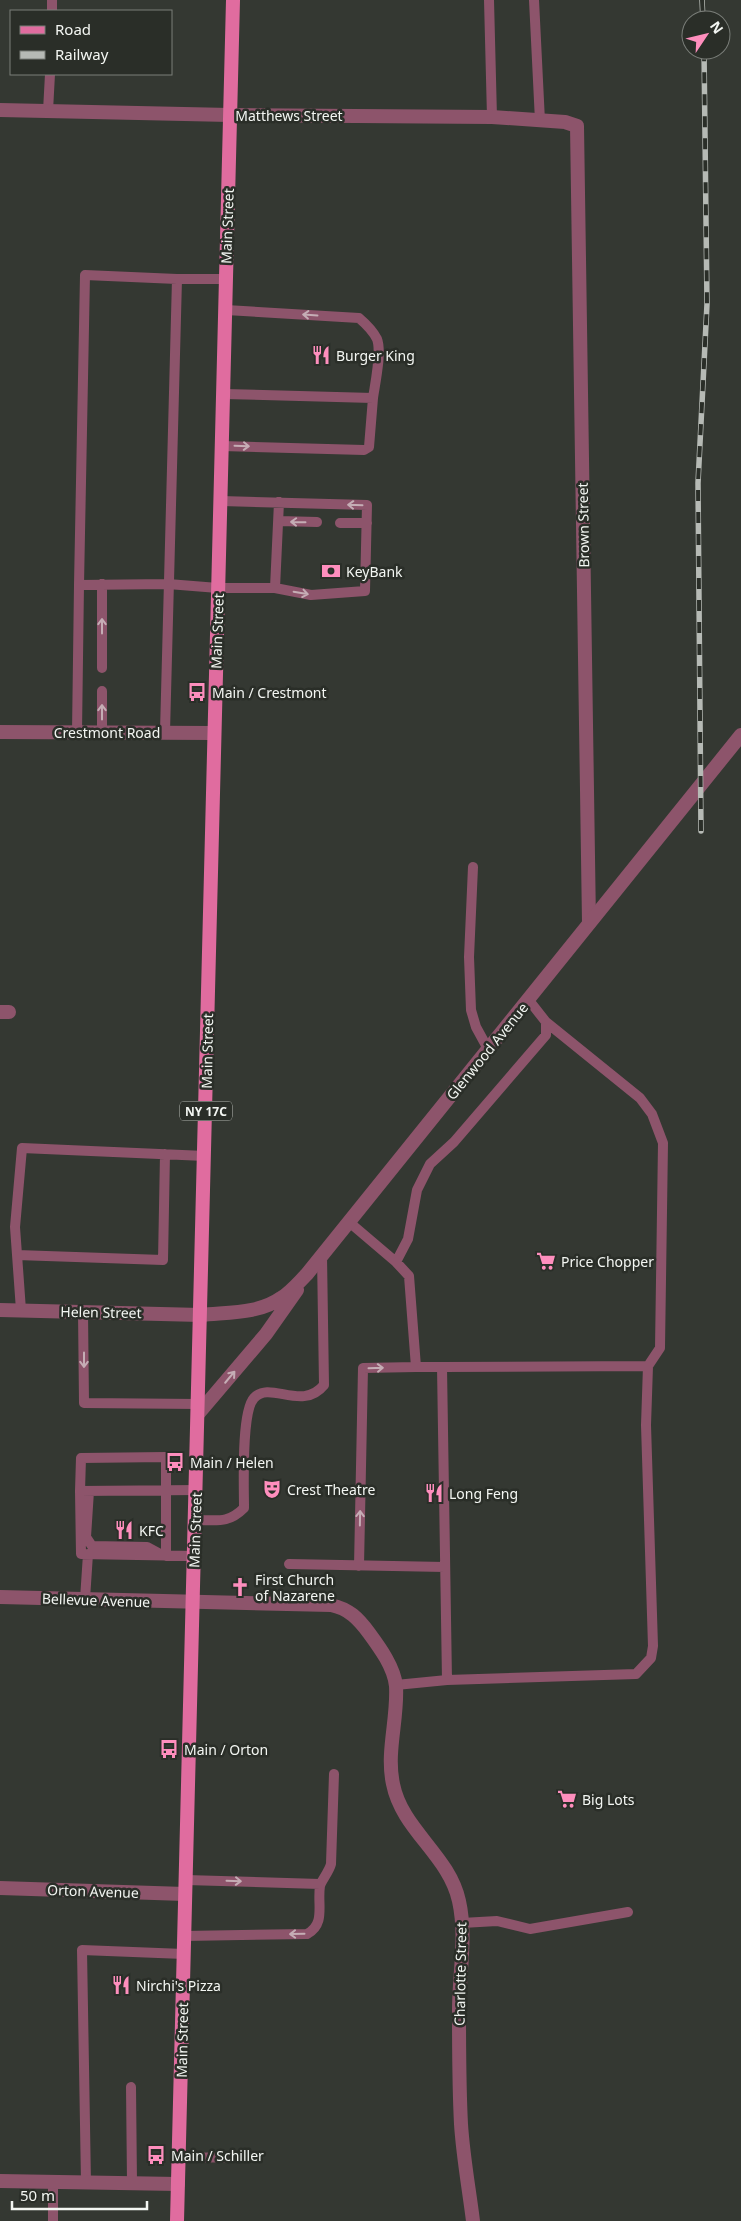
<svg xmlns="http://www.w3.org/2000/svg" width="741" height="2221" font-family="'Noto Sans',sans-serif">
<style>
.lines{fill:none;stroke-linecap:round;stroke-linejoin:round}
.service{stroke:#8d546b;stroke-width:10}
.minor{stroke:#8d546b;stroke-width:14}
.tertiary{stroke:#8d546b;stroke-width:14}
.primary{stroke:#e06c9f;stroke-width:14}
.rail-casing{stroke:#b6bab5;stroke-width:5.5}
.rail{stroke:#2a2e28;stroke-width:4;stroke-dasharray:11;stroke-linecap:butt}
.oneway{stroke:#c5adb5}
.labels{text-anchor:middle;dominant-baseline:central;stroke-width:5;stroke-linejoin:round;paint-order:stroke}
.shield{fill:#2a2e28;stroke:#b7bab5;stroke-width:1}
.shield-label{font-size:12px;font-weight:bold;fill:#f3f6f2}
.street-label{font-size:14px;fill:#f3f6f2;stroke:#2a2e28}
.poi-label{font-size:14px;fill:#f3f6f2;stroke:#2a2e28;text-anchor:start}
</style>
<rect width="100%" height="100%" fill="#343832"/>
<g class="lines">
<!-- service -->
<path class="service" d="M489,0L492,117
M534,0L540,121
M52,11V0
M48,111L50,74
M226,310L359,318C366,324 373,331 377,339C382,352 375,384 373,398
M222,446L364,450L369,447L373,398L224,394
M279,521L317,522
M340,523H367
M79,585L85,275L177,279H226
M275,588L279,502
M102,668V584
M77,732L79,585L168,584L218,588H275L311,595L365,591L367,505L221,501
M165,732L177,279
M102,733V691
M473,867L469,957L471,1010L476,1027L488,1049
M349,1222L396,1262L409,1276L416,1367H442L447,1680L396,1685
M17,1255L163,1260L165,1154
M396,1262L408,1239L417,1190L430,1164L454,1142L546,1035V1022L528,999
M21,1310L15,1227L22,1148L205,1156
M83,1312L84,1403L198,1404
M442,1367L648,1366
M80,1491L81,1458L166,1457V1556
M89,1491L86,1537L92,1546L147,1547L160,1554
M195,1520C217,1520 228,1524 244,1508C244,1486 241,1412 254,1398C270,1380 302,1412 324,1385L322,1256
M194,1556L81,1554L80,1491L197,1490
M289,1564L445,1567
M359,1566L363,1368L416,1367
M85,1599L88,1554
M447,1680L636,1674L651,1658L653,1646L646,1425L648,1366L660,1348L663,1143L652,1114L640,1098L546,1022
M186,1880L320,1884
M462,1923L497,1921L530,1929L628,1912
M184,1936L307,1934C326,1924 317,1904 320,1886C321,1881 329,1872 331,1864L334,1774
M131,2087L132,2183
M179,2158L241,2157
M86,2183L82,1950L184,1954
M53,2221V2182"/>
<!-- minor -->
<path class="minor" d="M0,110L230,115L492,117L565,122L577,126L589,923
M0,732L214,733
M0,1012H9
M0,1310L201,1315
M0,1597L331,1605C349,1609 358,1618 369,1633C380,1648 394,1667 396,1686C398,1719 386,1752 393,1784C402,1830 449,1855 459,1901C467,1937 459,1974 459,2010C459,2048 459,2086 461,2124C463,2156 469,2189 473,2221
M0,1888L185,1894
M0,2181L178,2184"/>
<!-- tertiary -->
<path class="tertiary" d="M201,1315C227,1312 259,1314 281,1298C291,1292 299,1282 307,1274L741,735
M198,1414L266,1334L297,1290"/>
<!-- primary -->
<path class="primary" d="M177,2221L233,0"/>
<!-- rail casing -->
<g class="rail-casing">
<path id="rail" d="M702,0L703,20
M701,831L698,483L707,304L704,50"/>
</g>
<!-- rail -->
<use href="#rail" class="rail"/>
</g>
<!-- one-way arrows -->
<defs><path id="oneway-shaft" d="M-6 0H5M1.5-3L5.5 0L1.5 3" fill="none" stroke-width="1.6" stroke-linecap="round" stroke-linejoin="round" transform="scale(1.25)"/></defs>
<g class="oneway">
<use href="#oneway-shaft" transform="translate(310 315) rotate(-176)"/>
<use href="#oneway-shaft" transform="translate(242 446) rotate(2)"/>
<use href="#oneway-shaft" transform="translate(355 505) rotate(-178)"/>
<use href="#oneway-shaft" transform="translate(298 522) rotate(-179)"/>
<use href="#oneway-shaft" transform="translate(301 593) rotate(10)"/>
<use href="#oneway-shaft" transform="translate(102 626) rotate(-90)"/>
<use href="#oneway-shaft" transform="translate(102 712) rotate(-90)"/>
<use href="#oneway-shaft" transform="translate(84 1360) rotate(90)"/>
<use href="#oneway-shaft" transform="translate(376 1368) rotate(-2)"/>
<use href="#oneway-shaft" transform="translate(230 1377) rotate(-50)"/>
<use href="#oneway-shaft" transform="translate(360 1518) rotate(-89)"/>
<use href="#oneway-shaft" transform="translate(234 1881) rotate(2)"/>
<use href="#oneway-shaft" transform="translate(297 1934) rotate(179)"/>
</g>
<!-- icons -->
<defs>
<g id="restaurant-bare" transform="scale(1.5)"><path d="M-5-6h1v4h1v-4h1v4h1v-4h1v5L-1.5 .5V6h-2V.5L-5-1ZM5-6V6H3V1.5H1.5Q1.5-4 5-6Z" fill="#fe8ebd" stroke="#2a2e28" stroke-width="2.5" paint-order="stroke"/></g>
<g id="bank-bare" transform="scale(1.5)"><path d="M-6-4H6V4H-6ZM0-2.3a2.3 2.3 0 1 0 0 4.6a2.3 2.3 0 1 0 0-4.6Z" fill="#fe8ebd" stroke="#2a2e28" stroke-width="2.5" paint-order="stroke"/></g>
<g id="bus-bare" transform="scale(1.5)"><path d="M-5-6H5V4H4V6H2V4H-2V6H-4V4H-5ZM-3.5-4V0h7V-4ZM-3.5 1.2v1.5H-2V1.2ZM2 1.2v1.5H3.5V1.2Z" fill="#fe8ebd" stroke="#2a2e28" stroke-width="2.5" paint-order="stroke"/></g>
<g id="supermarket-bare" transform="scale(1.5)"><path d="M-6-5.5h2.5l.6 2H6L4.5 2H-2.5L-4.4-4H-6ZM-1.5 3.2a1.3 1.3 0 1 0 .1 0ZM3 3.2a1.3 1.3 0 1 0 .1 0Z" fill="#fe8ebd" stroke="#2a2e28" stroke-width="2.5" paint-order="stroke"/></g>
<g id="theatre-bare" transform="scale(1.5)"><path d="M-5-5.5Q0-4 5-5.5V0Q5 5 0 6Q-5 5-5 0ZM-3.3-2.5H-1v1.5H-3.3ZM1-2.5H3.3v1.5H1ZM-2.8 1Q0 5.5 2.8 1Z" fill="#fe8ebd" stroke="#2a2e28" stroke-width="2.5" paint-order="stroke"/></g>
<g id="church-bare" transform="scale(1.5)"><path d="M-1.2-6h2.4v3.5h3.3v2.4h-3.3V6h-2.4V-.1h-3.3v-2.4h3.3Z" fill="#fe8ebd" stroke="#2a2e28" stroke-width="2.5" paint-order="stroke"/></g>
</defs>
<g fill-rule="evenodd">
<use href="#restaurant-bare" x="321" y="355"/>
<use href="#bank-bare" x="331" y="571"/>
<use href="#bus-bare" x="197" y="692"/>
<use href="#supermarket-bare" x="546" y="1261"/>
<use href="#bus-bare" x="175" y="1462"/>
<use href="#theatre-bare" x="272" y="1489"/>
<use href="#restaurant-bare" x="434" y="1493"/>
<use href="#restaurant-bare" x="124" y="1530"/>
<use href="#church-bare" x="240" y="1587"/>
<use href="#bus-bare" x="169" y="1749"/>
<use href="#supermarket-bare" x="567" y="1799"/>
<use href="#restaurant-bare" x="121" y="1985"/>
<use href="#bus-bare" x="156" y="2155"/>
</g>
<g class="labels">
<!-- shield labels -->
<rect class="shield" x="180" y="1101.5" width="52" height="19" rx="4"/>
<g class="shield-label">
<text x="206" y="1111">NY 17C</text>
</g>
<!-- street labels -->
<g class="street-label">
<text x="289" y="115">Matthews Street</text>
<text transform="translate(227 226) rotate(-88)">Main Street</text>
<text transform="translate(583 525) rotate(-91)">Brown Street</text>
<text transform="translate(217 631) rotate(-88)">Main Street</text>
<text x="107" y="732">Crestmont Road</text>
<text transform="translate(207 1051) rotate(-89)">Main Street</text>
<text transform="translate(487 1051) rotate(-51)">Glenwood Avenue</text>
<text transform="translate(101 1312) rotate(1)">Helen Street</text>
<text transform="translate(195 1530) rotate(-88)">Main Street</text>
<text transform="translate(96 1600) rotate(2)">Bellevue Avenue</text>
<text transform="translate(93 1891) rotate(2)">Orton Avenue</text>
<text transform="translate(460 1974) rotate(-89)">Charlotte Street</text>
<text transform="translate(182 2040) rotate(-89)">Main Street</text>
</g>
<!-- poi labels -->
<g class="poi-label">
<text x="336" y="355">Burger King</text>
<text x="346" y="571">KeyBank</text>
<text x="212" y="692">Main / Crestmont</text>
<text x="561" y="1261">Price Chopper</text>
<text x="190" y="1462">Main / Helen</text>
<text x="287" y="1489">Crest Theatre</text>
<text x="449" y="1493">Long Feng</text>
<text x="139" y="1530">KFC</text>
<text x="255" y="1579">First Church<tspan x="255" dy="16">of Nazarene</tspan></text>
<text x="184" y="1749">Main / Orton</text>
<text x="582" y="1799">Big Lots</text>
<text x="136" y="1985">Nirchi's Pizza</text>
<text x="171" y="2155">Main / Schiller</text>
</g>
</g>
<!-- legend -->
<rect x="10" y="10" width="162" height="65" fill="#2a2e28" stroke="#7a7e79"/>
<rect x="20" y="26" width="25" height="8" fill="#e06c9f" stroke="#7a7e79"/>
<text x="55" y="35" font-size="15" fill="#f3f6f2">Road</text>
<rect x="20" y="51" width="25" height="8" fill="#b6bab5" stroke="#7a7e79"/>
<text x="55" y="60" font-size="15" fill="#f3f6f2">Railway</text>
<!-- north arrow -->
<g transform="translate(706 35) rotate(55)"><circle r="24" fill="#2a2e28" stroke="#7a7e79"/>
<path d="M0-4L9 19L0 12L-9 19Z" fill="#fe8ebd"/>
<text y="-8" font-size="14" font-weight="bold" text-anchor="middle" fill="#f3f6f2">N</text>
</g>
<!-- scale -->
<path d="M12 2201v8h135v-8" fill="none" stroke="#f3f6f2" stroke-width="2.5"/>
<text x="20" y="2201" font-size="15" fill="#f3f6f2" stroke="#2a2e28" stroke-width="4" paint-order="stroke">50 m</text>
</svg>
